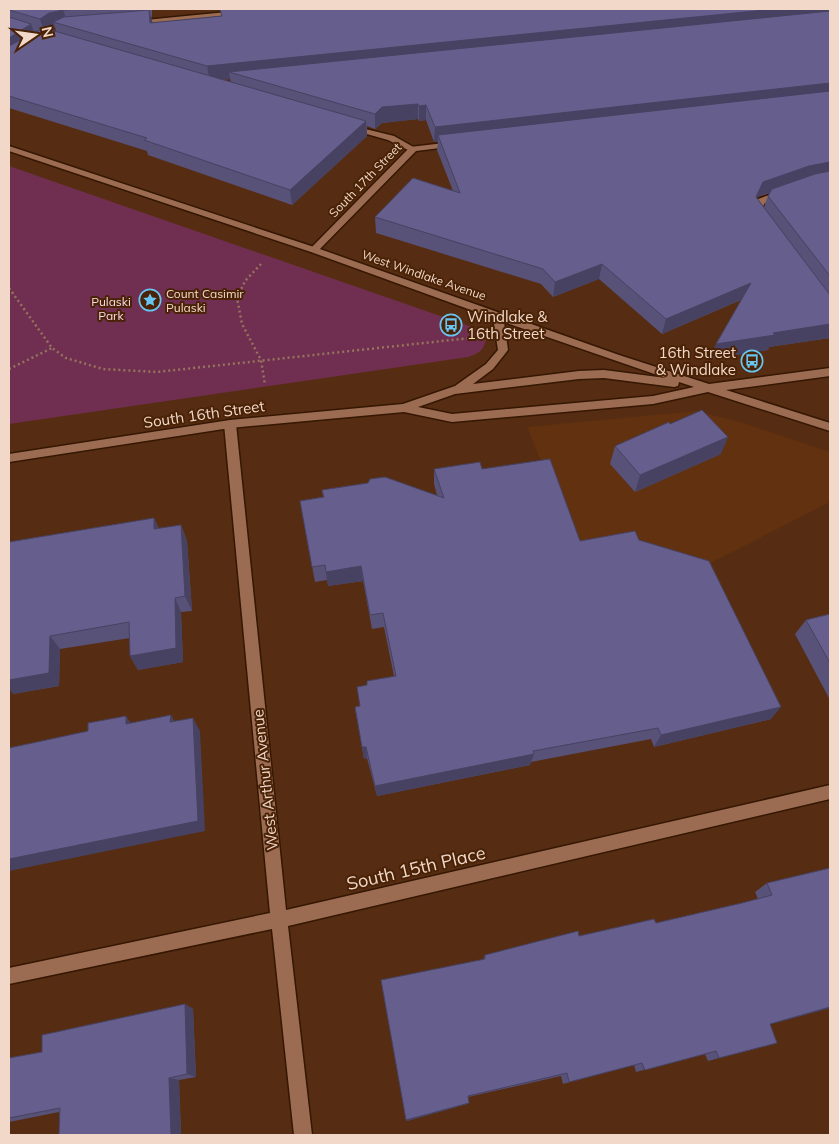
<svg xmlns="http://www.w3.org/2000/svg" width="839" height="1144" font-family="Mulish,sans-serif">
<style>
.built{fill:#613110}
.green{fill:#702f50}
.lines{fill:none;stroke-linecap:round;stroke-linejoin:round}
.service-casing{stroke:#351703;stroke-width:3}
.minor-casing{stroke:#351703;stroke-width:3}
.tertiary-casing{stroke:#351703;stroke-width:3}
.path{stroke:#96735d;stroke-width:2.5;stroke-dasharray:2 3;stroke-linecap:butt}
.service{fill:#9b6c51;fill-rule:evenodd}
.minor{fill:#9b6c51;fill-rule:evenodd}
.tertiary{fill:#9b6c51;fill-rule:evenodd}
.wall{fill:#585178;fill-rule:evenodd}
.shaded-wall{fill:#474262}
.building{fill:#665e8c;stroke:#474262}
.labels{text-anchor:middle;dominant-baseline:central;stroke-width:4;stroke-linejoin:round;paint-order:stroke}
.far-street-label{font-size:12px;fill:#f2d8c9;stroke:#4a2206}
.far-poi-label{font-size:12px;fill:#f2d8c9;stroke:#4a2206;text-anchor:start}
.far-park-label{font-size:12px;fill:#f9dae7;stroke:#4a2206}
.poi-label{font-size:15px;fill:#f2d8c9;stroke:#4a2206;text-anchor:start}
.street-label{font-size:15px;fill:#f2d8c9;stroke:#4a2206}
.near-street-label{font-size:18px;fill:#f2d8c9;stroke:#4a2206}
</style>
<rect width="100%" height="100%" fill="#562d12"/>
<!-- built -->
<path class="built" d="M697,411L743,423L830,452V502L705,566L593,589L527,427Z"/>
<!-- green -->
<path class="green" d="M9,166L472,327L482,334L486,340C483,351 479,353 468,357L9,424Z"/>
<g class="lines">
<!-- service casing -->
<g class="service-casing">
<path id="service" d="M349,125L394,136L417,149L410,151L388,140L349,129Z
M781,191L784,192V196L765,203L760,211L764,217L757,219L752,211L758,199Z"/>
</g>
<!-- minor casing -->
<g class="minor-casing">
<path id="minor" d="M237,11L240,13L239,14L135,25L131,23L135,21Z
M453,142L457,144L456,146L416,151L317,252H311V248L410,147Z
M230,420L236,424L286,910L830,785V799L288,926L312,1135H294L272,929L9,984V968L270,913L224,424Z"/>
</g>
<!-- tertiary casing -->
<g class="tertiary-casing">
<path id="tertiary" d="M9,146L317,248L619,355L709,384L830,368V376L726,390L830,423V431L708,392L653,404L452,422L404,412L230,428L9,462V454L230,420L403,404L455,386L486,364L498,350L493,318L311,252L9,151ZM504,322L666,378L604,370L579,371L473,384L493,369L508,350ZM604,378L674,387L678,386L679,382L694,387L653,396L452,414L418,407L455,394L579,379Z"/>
</g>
<!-- path -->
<path class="path" d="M261,264L245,281L237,298L242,324L261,360L265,385
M9,288L52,348L66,358L103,369L157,372L470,338
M9,369L52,348"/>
<!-- service -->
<use href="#service" class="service"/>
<!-- minor -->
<use href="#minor" class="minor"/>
<!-- tertiary -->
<use href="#tertiary" class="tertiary"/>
</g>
<!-- wall -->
<path class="wall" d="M9,9H152V17H151L152,22L830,9V338L769,347L768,350L710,359L741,300L662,334L599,279L553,297L541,284L376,233L375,217L453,191L437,150L438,142H434L426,120L419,121L418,119L382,123L375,129L367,126V136L292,205L148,155L147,151L9,108ZM55,27L56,31L50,29L54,27ZM230,79L231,82L223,80ZM770,193L768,196L764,207L757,198V197Z
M670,424L721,454L635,492L610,464L615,446Z
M434,469H482L580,541L639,540L771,719L654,747L651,739L531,762L530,765L377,796L367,758L364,759L355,707L360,706L367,685L394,676L384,627L372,629L363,581L328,586L327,580L315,582L300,501L323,497L322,490L437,495L434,484Z
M154,518L159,529L181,525L187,541L192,611L181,612L183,662L138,670L130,656V638L60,649L59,686L13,694L9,542Z
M830,614V700L795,634L806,620Z
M767,883L830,1008L770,1024L777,1043L708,1061L705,1054L636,1072L634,1065L563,1084L561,1076L468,1097L469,1103L467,1104L407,1121L406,1120L485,955L579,936L656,923L742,903L758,899L755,892Z
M185,1004L193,1009L196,1077L179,1080L181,1135H59V1112L9,1122V1058L42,1052Z"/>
<!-- shaded-wall -->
<path class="shaded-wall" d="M775,9H830V16L229,72L230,79L210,81L207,66Z
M63,10L68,24L53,22L55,27L45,33L40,19L49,13Z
M149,10L153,24L150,23Z
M31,24L36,38L9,55V38Z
M830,83V98L438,135V142H434L435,127Z
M418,104V119L382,123L375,129V114L382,107Z
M426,105V120L419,121V106Z
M366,121L367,136L292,205L290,190Z
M830,162V176L803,181L757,197L750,212L756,197L763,182L809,166Z
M602,264L599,279L553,297L555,282Z
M751,283L745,298L662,334L666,319Z
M830,324V338L769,347L768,350L710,359L716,344L773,333Z
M728,437L721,454L635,492L640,475Z
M154,518L161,534L154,529Z
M181,525L187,541L192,611L185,596Z
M361,566L363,581L328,586L326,572Z
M175,598L181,612L183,662L138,670L130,656Z
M50,636L60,649L59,686L13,694L9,689V680Z
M781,707L771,719L654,747L661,735Z
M171,715L178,728L170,722Z
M126,716L135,729L126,724Z
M193,718L200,731L205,831L9,871V859Z
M362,747H366L367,758L364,759Z
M534,754L530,765L377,796L375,786Z
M185,1004L193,1009L196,1077L187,1074Z
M830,1007V1008L757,1028L770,1024Z
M169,1078L179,1080L181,1135H171Z
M469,1103L467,1104L407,1121L406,1120Z"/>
<!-- building -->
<path class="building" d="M9,9H80L63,10L49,13L40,19L9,10Z
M220,9H775L207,66L53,22L64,17L149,10L150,23L222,16Z
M830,11V83L435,127L426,105L419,106L418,104L382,107L375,114L229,72Z
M9,17L31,24L9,38Z
M44,28L366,121L290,190L144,140L147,138L9,96V46Z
M830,91V162L809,166L763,182L756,197L830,295V324L773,333L775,335L716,344L751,283L666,319L602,264L555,282L543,269L375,217L413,178L460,193L438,135Z
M830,171V276L768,196L772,189L815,174Z
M702,410L728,437L640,475L615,446L669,422L670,424Z
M550,459L580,541L635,531L639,540L709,561L781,707L661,735L658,728L533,751L534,754L375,786L366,747H362L355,707L360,706L357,687L367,685V681L396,676L383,613L370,615L361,566L326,572L325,565L312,567L300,501L324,497L322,490L368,483L370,479L385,477L444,498L434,469L480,462L482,469Z
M154,518V529L181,525L185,596L175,598L176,648L130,656L129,622L50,636L49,673L9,680V542Z
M830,614V663L806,620Z
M171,715L170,722L193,718L198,821L9,859V748L88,731V723L126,716V724Z
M830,868V1007L770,1024L777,1043L719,1058L716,1051L645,1070L642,1063L569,1082L567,1073L468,1096L469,1103L406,1120L381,980L485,959V955L578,931L579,936L654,919L656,923L742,903L772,895L767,883Z
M185,1004L187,1074L169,1078L171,1135H59L60,1108L9,1118V1058L42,1052V1035Z"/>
<!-- icons -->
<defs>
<g id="sight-ring" transform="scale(1.125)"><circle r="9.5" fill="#4a2206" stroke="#68c4f0" stroke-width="1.5"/><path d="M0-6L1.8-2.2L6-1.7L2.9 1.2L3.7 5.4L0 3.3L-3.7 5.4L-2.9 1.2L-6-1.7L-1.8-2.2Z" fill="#68c4f0"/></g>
<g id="bus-ring" transform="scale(1.125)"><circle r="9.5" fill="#4a2206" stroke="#68c4f0" stroke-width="1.5"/><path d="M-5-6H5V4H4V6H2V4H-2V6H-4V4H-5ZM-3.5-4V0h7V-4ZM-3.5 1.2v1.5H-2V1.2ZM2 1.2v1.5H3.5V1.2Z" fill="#68c4f0"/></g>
</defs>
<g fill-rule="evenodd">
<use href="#sight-ring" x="150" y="300"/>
<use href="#bus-ring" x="451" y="325"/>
<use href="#bus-ring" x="752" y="361"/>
</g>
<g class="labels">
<!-- far-street labels -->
<g class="far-street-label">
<text transform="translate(365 180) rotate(-46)">South 17th Street</text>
<text transform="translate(424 275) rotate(19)">West Windlake Avenue</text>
</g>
<!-- far-poi labels -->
<g class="far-poi-label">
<text x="166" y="293">Count Casimir<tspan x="166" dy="14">Pulaski</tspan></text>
</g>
<!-- far-park labels -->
<g class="far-park-label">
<text x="111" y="301">Pulaski<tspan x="111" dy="14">Park</tspan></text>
</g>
<!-- poi labels -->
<g class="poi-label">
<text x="467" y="316">Windlake &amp;<tspan x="467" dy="17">16th Street</tspan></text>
<text x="736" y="352" text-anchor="end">16th Street<tspan x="736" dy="17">&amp; Windlake</tspan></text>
</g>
<!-- street labels -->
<g class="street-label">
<text transform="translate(204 414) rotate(-8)">South 16th Street</text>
<text transform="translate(265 780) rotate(-96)">West Arthur Avenue</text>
</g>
<!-- near-street labels -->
<g class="near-street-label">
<text transform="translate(416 868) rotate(-13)">South 15th Place</text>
</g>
</g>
<!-- border -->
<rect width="839" height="1144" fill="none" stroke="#f2d8c9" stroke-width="20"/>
<!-- north arrow -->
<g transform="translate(35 35) rotate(77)" stroke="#4a2206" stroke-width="4" paint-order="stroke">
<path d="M0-4L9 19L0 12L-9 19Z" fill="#f2d8c9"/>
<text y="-8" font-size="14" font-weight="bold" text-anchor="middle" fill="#f2d8c9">N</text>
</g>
</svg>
